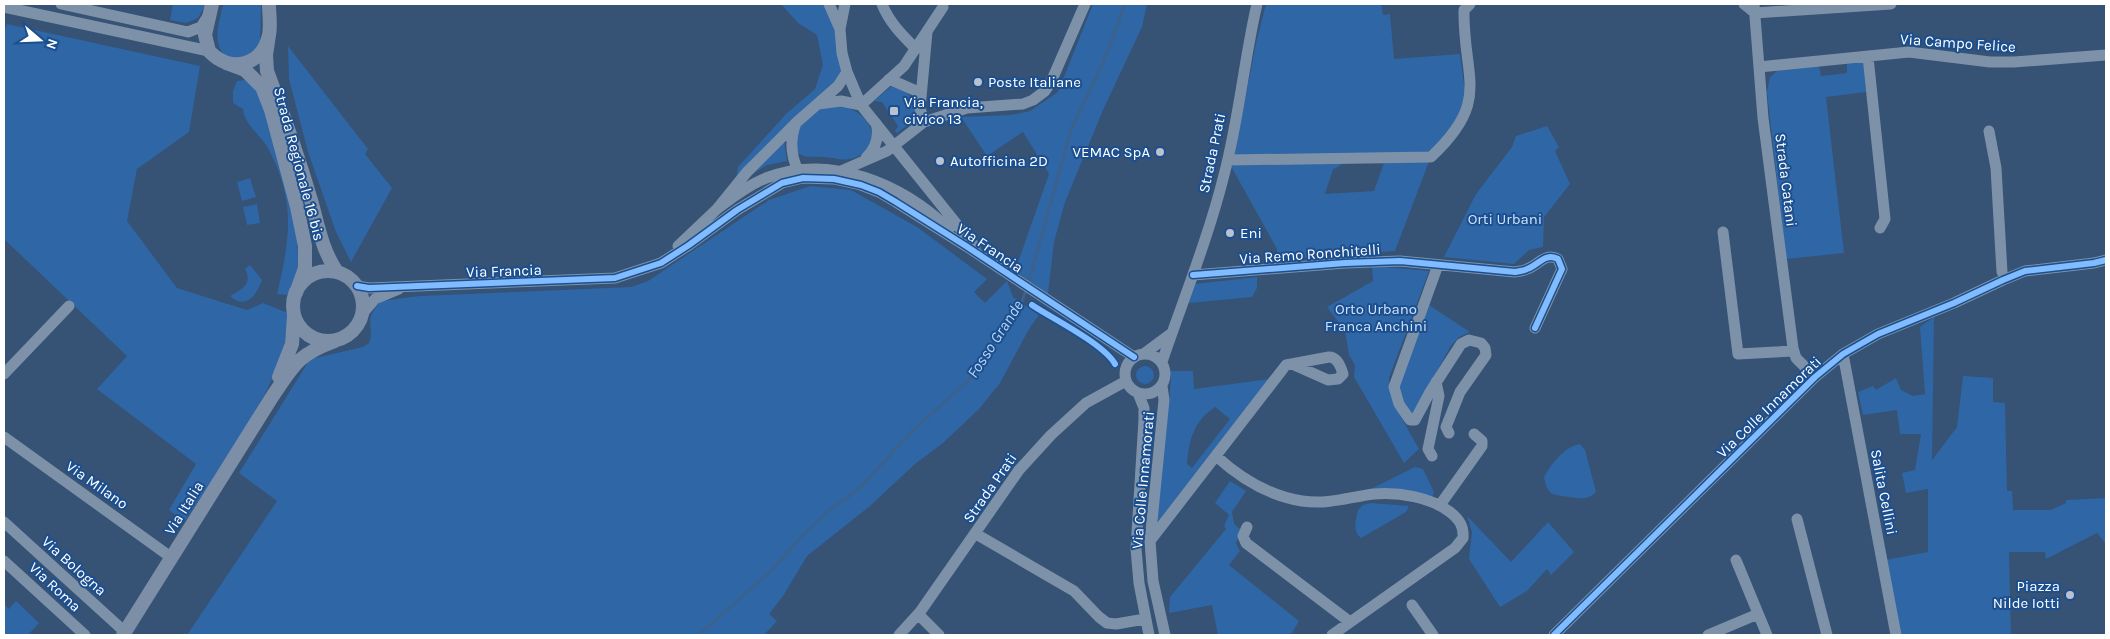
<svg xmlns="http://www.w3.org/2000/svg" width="2110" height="639" font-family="Karla,sans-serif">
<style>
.green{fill:#2f66a5;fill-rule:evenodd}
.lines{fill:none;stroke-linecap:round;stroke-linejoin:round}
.stream{stroke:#3b618d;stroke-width:3}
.minor{stroke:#7d92a8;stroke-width:11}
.major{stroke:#7d8ea7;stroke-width:14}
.cycleway-casing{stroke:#1b4f8f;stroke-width:9}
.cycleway{stroke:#80bcff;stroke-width:6}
.poi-dot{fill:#b9c2ce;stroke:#1b4f8f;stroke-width:2}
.labels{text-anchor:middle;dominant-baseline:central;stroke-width:4;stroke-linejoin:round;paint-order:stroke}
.street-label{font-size:15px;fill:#fff;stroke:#1b4f8f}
.poi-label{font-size:15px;fill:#fff;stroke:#1b4f8f;text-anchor:start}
.park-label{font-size:15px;fill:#cfe3fa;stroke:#1b4f8f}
.water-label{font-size:16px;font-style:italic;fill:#b5d3f5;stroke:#1b4f8f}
</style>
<rect width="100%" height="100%" fill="#365274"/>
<!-- green -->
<path class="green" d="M173,4H206L198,18L186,23L170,20Z
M223,4H261L260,42L258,48L241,60L225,56C211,41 220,21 223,4Z
M781,4H825L836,30L847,72L736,179L738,167L786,114L815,89L823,65L817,35L798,23Z
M1093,4H1147L1142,27L1103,110L1065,202L1054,242L1048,294L1015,271L1049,174L1023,132L987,156L961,117L1011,115L1030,111L1058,92Z
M1266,4H1381L1383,15L1390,14L1394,59L1460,54L1466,100L1456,122L1432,151L1422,155H1355L1336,168L1333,169L1325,194L1374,191L1385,160L1430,159L1395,251L1277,260V249L1232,168L1256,43Z
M7,24L200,66L189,132L137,169L127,221L177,288L247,310L263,303L288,313L284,352L266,392L235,446L184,522L169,510L196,464L97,389L127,356L4,239V32Z
M288,46L368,149L365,154L392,188L351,262L336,232L308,152L289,79Z
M1863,61L1866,92L1826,97L1844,253L1786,259L1767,92L1770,77L1777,71L1819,66L1821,76L1847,73V63Z
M245,80L249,82L259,92L279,161L297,236L299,278L291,292L286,295L277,294C290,239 296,202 269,150C262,136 244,125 243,109L233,103V91L237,81Z
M893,85L905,90L916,102L915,120L897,133L895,131L898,126L882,102L874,101Z
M841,106C873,112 888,150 850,159C841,161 832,157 823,157C813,156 805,159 797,152L795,141L799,128L817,109Z
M1547,126L1559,147L1555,151L1570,184L1544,217L1543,247L1529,250L1514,264L1444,257L1476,194L1512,147L1516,136Z
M784,140L787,161L767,165L749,176Z
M250,178L256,197L242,201L237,182Z
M810,186L851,190L917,227L987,279L974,292L985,303L1007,281L1013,297L1039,315L1029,329L1000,383L979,409L943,443L915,464L870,506L807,556L783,596L769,614L777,621L764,635H187L277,501L239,473L310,359L363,347L369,343C376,325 361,323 381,301L420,296L631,287L648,281L769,200Z
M257,204L260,223L247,225L243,207Z
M250,265L262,280C257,294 246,311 230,296C242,289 253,284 245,269Z
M1372,266L1429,271L1389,378C1391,403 1407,427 1419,449L1404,463L1354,377L1355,365L1349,355L1345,331L1327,307L1373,281Z
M1257,277V288L1252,297L1189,303L1195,284Z
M1429,305L1470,332L1459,337L1450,347L1413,416L1407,410L1398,385Z
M1934,317L1932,460L1957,427L1963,376L1993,378V402L2005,403L2007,491H2012L2013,510H2051L2066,503V500L2106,498V544L2097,533L2046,559L2045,552H2009L2011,635H1900L1885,560L1928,552V489L1906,493L1902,473L1915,470L1921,434H1900L1897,410L1863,415L1858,392L1873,386L1876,390L1896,378L1901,390L1913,396L1925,394L1920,327Z
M1136 375a9 9 0 1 1 18 0a9 9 0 1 1-18 0Z
M1167,371H1193L1194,389L1270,379L1154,527L1169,403L1171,376ZM1215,407L1230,419L1192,468L1187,464C1189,439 1194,421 1215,407Z
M1580,444L1585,450L1596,492C1588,500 1581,499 1570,497C1554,495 1547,496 1544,477C1551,464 1564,447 1580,444Z
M1415,467L1423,469L1434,492L1431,501L1371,489Z
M1230,481L1246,491L1232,512L1234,524L1241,530L1236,543L1240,551L1229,565L1299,621L1292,633L1287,635H1218L1212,605L1169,613L1170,597L1226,529L1224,526L1229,515L1215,503Z
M1371,503L1409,506L1406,512L1361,538C1352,531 1356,519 1358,510L1363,505Z
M1467,516L1511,562L1548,522L1574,552L1551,575L1547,569L1527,591L1500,607L1469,559L1472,532Z
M16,601L39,623L28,635H6L4,633V604L9,609Z"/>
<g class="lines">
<!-- stream -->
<path class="stream" d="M1028,284L1071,130L1106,56L1125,4
M699,635L773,569L799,539L833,507L860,488L910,433L970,379L1009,319L1021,304L1026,290"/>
<!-- minor -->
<path class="minor" d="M61,4L188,32L201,27L208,16
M829,4L840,29L842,53L847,72L861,105L975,247
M882,4C889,22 902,35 916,49
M1744,4L1755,13L1891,4
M1754,4L1763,118L1793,348L1796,358L1815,377
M4,7L209,51
M840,29L845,4
M1868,57L1885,219L1880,228
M1759,67L1909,52L1990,62H2014L2106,55
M889,79L921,93
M818,104L841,101L861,105
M861,105L904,66L943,7
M924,122L920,108L927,32
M796,123C789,141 791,161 802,177
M1989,131L1996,168L2002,272
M866,158C876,148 880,137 876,123
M1228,160L1431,157C1492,100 1463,79 1464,10L1470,4
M825,178L887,151L924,122L967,108L1023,104L1033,100L1045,91L1051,82L1085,4
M717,209C732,198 748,185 766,178C831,153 902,184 949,229
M1723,232L1738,354L1794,351
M678,246L717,209L747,172L797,122L838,86L847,72
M1438,265L1394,387L1399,404L1410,420H1415L1430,392L1461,344L1469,340L1481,343L1485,348L1486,355L1460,392L1446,427L1449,433
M1193,275L1345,263L1400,261L1515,272C1519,271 1524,271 1527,269C1539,265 1545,252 1558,259L1562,269L1535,328
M357,286L369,288L615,278L661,263L689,245L737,210L782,183L803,178L834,179L861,185L879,192L896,202L966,246L1134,357
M362,314L375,299L399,289
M1145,353L1172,333
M1125 374a20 20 0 1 1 40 0a20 20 0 1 1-40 0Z
M1843,354L1896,635
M1162,362C1183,300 1208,239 1224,175C1239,119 1244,60 1257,4
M4,374L69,306
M1162,386L1164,400L1150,541L1153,581L1165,635
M1138,393L1144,408V419L1136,549L1139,583L1149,635
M4,437L172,558
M1216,456C1240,478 1270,496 1302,501C1329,505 1349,497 1374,494C1399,492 1430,497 1450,512C1459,519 1464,526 1463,538L1455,548L1332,635
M1432,456L1428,449L1439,396L1436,382
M1440,505L1482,446V441L1474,434
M1797,519L1827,635
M4,522L125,632
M1247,527L1243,536L1246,543L1350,622
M976,534L1074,591L1099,617L1107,623L1116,624L1145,619
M1150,541L1286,365L1329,357C1337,357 1341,367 1343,374L1338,379L1328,380L1292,364
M1736,560L1767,635
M4,561L85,635
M1412,605L1433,635
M918,614L939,635
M899,635L920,612L1019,470L1051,435L1086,403L1126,381
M1554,635L1815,377L1843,354L1878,334L1954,303L2003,280L2025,271L2094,263L2106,260
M1708,635L1758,614"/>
<!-- major -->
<path class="major" d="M212,4L205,35L209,51C230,74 262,66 269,35C271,26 269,13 269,4
M269,35L266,55L267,71C283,113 298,156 311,200C318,225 322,250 337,272
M226,63L245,70L262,87L271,110L297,207L305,246V268L296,293
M293 306a35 35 0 1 1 70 0a35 35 0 1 1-70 0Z
M279,377L292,344L294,316
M123,635L272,397C294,365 297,355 335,341"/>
<!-- cycleway casing -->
<g class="cycleway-casing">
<path id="cycleway" d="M1193,275L1345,263L1400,261L1515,272C1519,271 1524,271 1527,269C1539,265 1545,252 1558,259L1562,269L1535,328
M357,286L369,288L615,278L661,263L689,245L737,210L782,183L803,178L834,179L861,185L879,192L896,202L966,246L1134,357
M1032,305C1053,319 1104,344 1115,364
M1554,635L1815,377L1843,354L1878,334L1954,303L2003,280L2025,271L2094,263L2106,260"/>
</g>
<!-- cycleway -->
<use href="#cycleway" class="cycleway"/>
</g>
<!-- markers -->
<g class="poi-dot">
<circle cx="978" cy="82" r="5"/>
<rect x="889" y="106" width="10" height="10" rx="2.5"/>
<circle cx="1160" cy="152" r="5"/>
<circle cx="940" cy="161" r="5"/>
<circle cx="1230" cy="233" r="5"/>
<circle cx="2070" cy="595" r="5"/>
</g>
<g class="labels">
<!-- street labels -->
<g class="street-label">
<text transform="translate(1958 43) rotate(4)">Via Campo Felice</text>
<text transform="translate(1212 153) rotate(-78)">Strada Prati</text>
<text transform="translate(299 164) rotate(75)">Strada Regionale 16 bis</text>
<text transform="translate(1786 180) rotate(83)">Strada Catani</text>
<text transform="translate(990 248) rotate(34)">Via Francia</text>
<text transform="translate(1310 254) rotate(-4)">Via Remo Ronchitelli</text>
<text transform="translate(504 271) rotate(-2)">Via Francia</text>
<text transform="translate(1769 407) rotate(-44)">Via Colle Innamorati</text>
<text transform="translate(1143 480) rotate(-85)">Via Colle Innamorati</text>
<text transform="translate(97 485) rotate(35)">Via Milano</text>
<text transform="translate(990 488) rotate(-55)">Strada Prati</text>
<text transform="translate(1884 492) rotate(79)">Salita Cellini</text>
<text transform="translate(184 508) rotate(-58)">Via Italia</text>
<text transform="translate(74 566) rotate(42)">Via Bologna</text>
<text transform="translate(55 587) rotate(43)">Via Roma</text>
</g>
<!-- poi labels -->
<g class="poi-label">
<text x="988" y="82">Poste Italiane</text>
<text x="904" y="102">Via Francia,<tspan x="904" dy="17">civico 13</tspan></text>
<text x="1150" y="152" text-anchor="end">VEMAC SpA</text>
<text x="950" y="161">Autofficina 2D</text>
<text x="1240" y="233">Eni</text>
<text x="2060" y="586" text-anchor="end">Piazza<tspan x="2060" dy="17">Nilde Iotti</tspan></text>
</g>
<!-- park labels -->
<g class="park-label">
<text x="1505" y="219">Orti Urbani</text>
<text x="1376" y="309">Orto Urbano<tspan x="1376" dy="17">Franca Anchini</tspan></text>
</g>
<!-- water labels -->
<g class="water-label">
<text transform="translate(995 339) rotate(-57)">Fosso Grande</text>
</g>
</g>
<!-- border -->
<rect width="2110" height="639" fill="none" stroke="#ffffff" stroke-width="10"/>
<!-- north arrow -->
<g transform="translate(40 40) rotate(109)" stroke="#1b4f8f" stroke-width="4" paint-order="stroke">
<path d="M0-4L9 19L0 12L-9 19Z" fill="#ffffff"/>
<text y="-8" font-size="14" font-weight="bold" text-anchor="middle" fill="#ffffff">N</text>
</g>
</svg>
